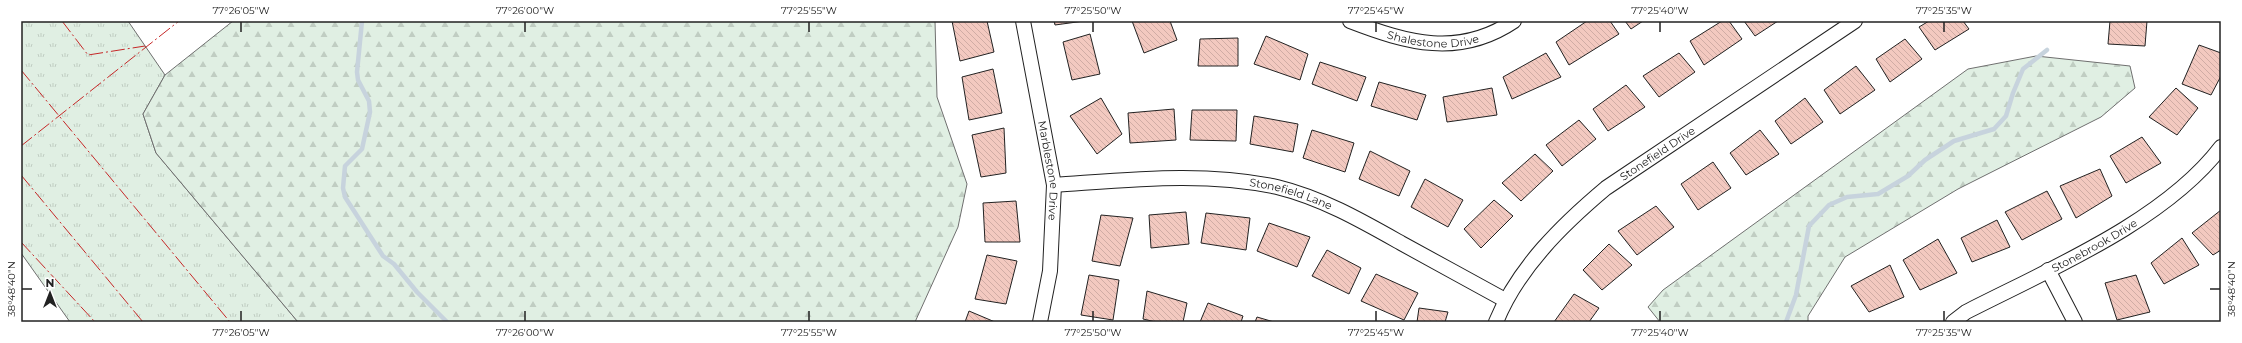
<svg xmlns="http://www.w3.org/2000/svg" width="2242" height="343" font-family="Montserrat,sans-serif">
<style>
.grass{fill:url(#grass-tufts);stroke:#6f6f6f}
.forest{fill:url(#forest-firs);stroke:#6f6f6f}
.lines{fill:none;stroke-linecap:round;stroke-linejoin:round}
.stream{stroke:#c7d3dd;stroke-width:4.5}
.building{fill:url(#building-back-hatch);stroke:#222}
.street-casing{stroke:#222;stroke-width:16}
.street{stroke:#fff;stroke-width:14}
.power{stroke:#c62828;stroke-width:1;stroke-dasharray:14 3 2 3;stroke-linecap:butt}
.ticks{fill:none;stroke:#222;stroke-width:1.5}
.labels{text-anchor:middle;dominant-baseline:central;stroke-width:3;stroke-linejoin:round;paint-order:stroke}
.street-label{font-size:11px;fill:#222;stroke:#fff}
.neatline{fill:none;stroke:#222;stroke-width:1.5}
.ticks-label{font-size:10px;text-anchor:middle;fill:#222}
</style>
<defs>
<pattern id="grass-tufts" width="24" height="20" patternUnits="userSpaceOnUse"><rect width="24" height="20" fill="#e0efe3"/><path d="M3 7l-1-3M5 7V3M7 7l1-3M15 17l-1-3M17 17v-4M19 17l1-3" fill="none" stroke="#c0cdc2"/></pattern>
<pattern id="forest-firs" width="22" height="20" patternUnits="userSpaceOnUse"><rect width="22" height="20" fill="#e0efe3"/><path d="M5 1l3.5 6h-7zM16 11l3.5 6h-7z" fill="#c0cdc2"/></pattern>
<pattern id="building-back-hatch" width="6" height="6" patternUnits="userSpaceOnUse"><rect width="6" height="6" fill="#f3c9c0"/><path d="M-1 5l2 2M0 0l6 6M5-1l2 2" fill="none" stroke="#d0aca5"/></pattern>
</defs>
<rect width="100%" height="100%" fill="#fff"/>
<!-- grass -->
<path class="grass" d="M21,21H128L165,75L143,114L156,153L298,322H70L21,253Z"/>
<!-- forest -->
<path class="forest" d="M233,21H935L937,97L967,184L958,227L915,322H298L156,153L143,114L165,75Z
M2036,56L2130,66L2135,88L2101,117L1958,189L1845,257L1808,316V322H1660L1648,307L1663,290L1968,69Z"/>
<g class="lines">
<!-- stream -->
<path class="stream" d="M362,21L357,72L358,80L369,101L370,112L362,149L345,166L343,188L345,197L383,256L394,264L417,292L447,322
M1786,322L1796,295L1809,226L1829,205L1847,197L1878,194L1908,176L1925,160L1954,141L1994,129L2006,116L2013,93L2023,69L2047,50"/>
</g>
<!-- building -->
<path class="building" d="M952,21H987L994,52L960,61Z
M1054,21H1084L1055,25Z
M1132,21H1170L1177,40L1144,53Z
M1587,21H1610L1619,34L1569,65L1556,42Z
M1625,21H1643L1631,29Z
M1722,21H1729L1742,39L1704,65L1690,41Z
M1744,21H1778L1755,36Z
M1929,21H1963L1969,29L1935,50L1919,27Z
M2110,21H2147L2145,46L2108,44Z
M1090,34L1100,74L1072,80L1063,42Z
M1266,36L1308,54L1300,80L1254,64Z
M1238,38V66H1198L1200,39Z
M1905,39L1922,59L1890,82L1876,59Z
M2199,45L2221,53V76L2211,95L2182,84Z
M1546,53L1561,77L1512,99L1503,77Z
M1679,53L1695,72L1659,97L1643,76Z
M1320,62L1366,77L1357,101L1312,84Z
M1856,66L1875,90L1840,114L1824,90Z
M993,69L1002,113L969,120L962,77Z
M1379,82L1426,95L1417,120L1371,106Z
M1626,85L1645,107L1608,131L1593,109Z
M1492,88L1497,115L1447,122L1443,97Z
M2176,88L2198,108L2177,135L2149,117Z
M1101,98L1122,134L1097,154L1070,116Z
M1805,98L1823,122L1791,144L1775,121Z
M1174,109L1176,140L1130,143L1128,113Z
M1192,110H1237L1236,141L1190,140Z
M1254,116L1298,124L1293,152L1250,144Z
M1579,120L1596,139L1562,166L1546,145Z
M1004,128L1006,173L981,177L972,135Z
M1312,130L1354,143L1345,172L1303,158Z
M1760,130L1779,154L1746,175L1730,153Z
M2142,137L2161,163L2126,183L2110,156Z
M1370,151L1410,171L1399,196L1359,179Z
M1535,154L1553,171L1521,201L1502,183Z
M1713,162L1731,188L1698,210L1681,184Z
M2100,169L2112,196L2076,218L2060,186Z
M1425,179L1463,200L1448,227L1411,207Z
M2047,191L2062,219L2022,240L2005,212Z
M1494,200L1513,216L1481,248L1464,229Z
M1016,201L1020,242H985L983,203Z
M1656,206L1674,227L1637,255L1618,231Z
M2221,210V250L2213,255L2192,233Z
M1186,212L1189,244L1151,248L1149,215Z
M1206,213L1250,218L1246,250L1201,243Z
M1101,215L1133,218L1120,266L1092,261Z
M1997,220L2010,247L1972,262L1961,238Z
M1269,223L1310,237L1297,267L1257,251Z
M2182,238L2199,265L2164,284L2151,263Z
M1938,239L1957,273L1920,290L1903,260Z
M1609,244L1632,265L1602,290L1583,270Z
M1327,250L1361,268L1349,294L1312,276Z
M987,255L1017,261L1006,304L975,299Z
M1890,265L1904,297L1869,312L1851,286Z
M1376,274L1418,293L1404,320L1361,301Z
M1089,275L1119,280L1113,320L1081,315Z
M2136,275L2150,312L2117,320L2105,283Z
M1147,291L1187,303L1183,322H1156L1143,319Z
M1574,294L1599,308L1589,322H1554Z
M1208,303L1243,316L1241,322H1200Z
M1419,308L1448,312L1445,322H1417Z
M969,311L995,322H965Z
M1257,317L1274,322H1255Z"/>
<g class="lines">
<!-- street casing -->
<g class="street-casing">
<g id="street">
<path id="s1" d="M1023,21L1054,185L1050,271L1040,322"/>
<path id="s2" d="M1350,21C1407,43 1459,58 1514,21"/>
<path id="s3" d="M1054,185C1128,180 1204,171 1277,187C1322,198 1362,221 1401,243C1436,262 1470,281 1505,300"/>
<path d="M2048,270L2075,322"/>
<path id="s4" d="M1496,322C1518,268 1562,225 1606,188L1855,21"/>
<path id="s5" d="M1953,322L1966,312C2048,270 2165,221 2221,147"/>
</g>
</g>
<!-- street -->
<use href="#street" class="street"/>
<!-- power -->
<path class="power" d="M62,21L88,55L145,46
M21,70L230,322
M21,146L179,21
M21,175L143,322
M21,242L95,322"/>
</g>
<!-- ticks -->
<path class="ticks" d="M241,22V32M525,22V32M809,22V32M1093,22V32M1376,22V32M1660,22V32M1944,22V32M22,289H32M2210,289H2220M241,311V321M525,311V321M809,311V321M1093,311V321M1376,311V321M1660,311V321M1944,311V321"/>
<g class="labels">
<!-- street labels -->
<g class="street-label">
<text stroke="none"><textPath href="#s2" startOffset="86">Shalestone Drive</textPath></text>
<text stroke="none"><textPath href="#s4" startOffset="237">Stonefield Drive</textPath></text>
<text stroke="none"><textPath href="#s1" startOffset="152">Marblestone Drive</textPath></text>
<text stroke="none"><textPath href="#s3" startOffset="239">Stonefield Lane</textPath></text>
<text stroke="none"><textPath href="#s5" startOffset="161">Stonebrook Drive</textPath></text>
</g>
</g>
<!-- border -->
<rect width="2242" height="343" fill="none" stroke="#ffffff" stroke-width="44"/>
<!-- north arrow -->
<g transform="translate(50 293)" stroke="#ffffff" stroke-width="3" paint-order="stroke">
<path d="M0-3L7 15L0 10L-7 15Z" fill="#222222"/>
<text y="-6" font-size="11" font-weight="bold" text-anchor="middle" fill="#222222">N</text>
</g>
<rect x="22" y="22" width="2198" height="299" class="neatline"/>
<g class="ticks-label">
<text x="241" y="14">77°26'05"W</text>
<text x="525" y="14">77°26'00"W</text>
<text x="809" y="14">77°25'55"W</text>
<text x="1093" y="14">77°25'50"W</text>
<text x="1376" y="14">77°25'45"W</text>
<text x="1660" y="14">77°25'40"W</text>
<text x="1944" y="14">77°25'35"W</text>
<text transform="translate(11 289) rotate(-90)" y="4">38°48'40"N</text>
<text transform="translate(2231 289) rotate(-90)" y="4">38°48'40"N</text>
<text x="241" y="336">77°26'05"W</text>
<text x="525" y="336">77°26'00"W</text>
<text x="809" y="336">77°25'55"W</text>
<text x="1093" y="336">77°25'50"W</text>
<text x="1376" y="336">77°25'45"W</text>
<text x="1660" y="336">77°25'40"W</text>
<text x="1944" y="336">77°25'35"W</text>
</g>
</svg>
